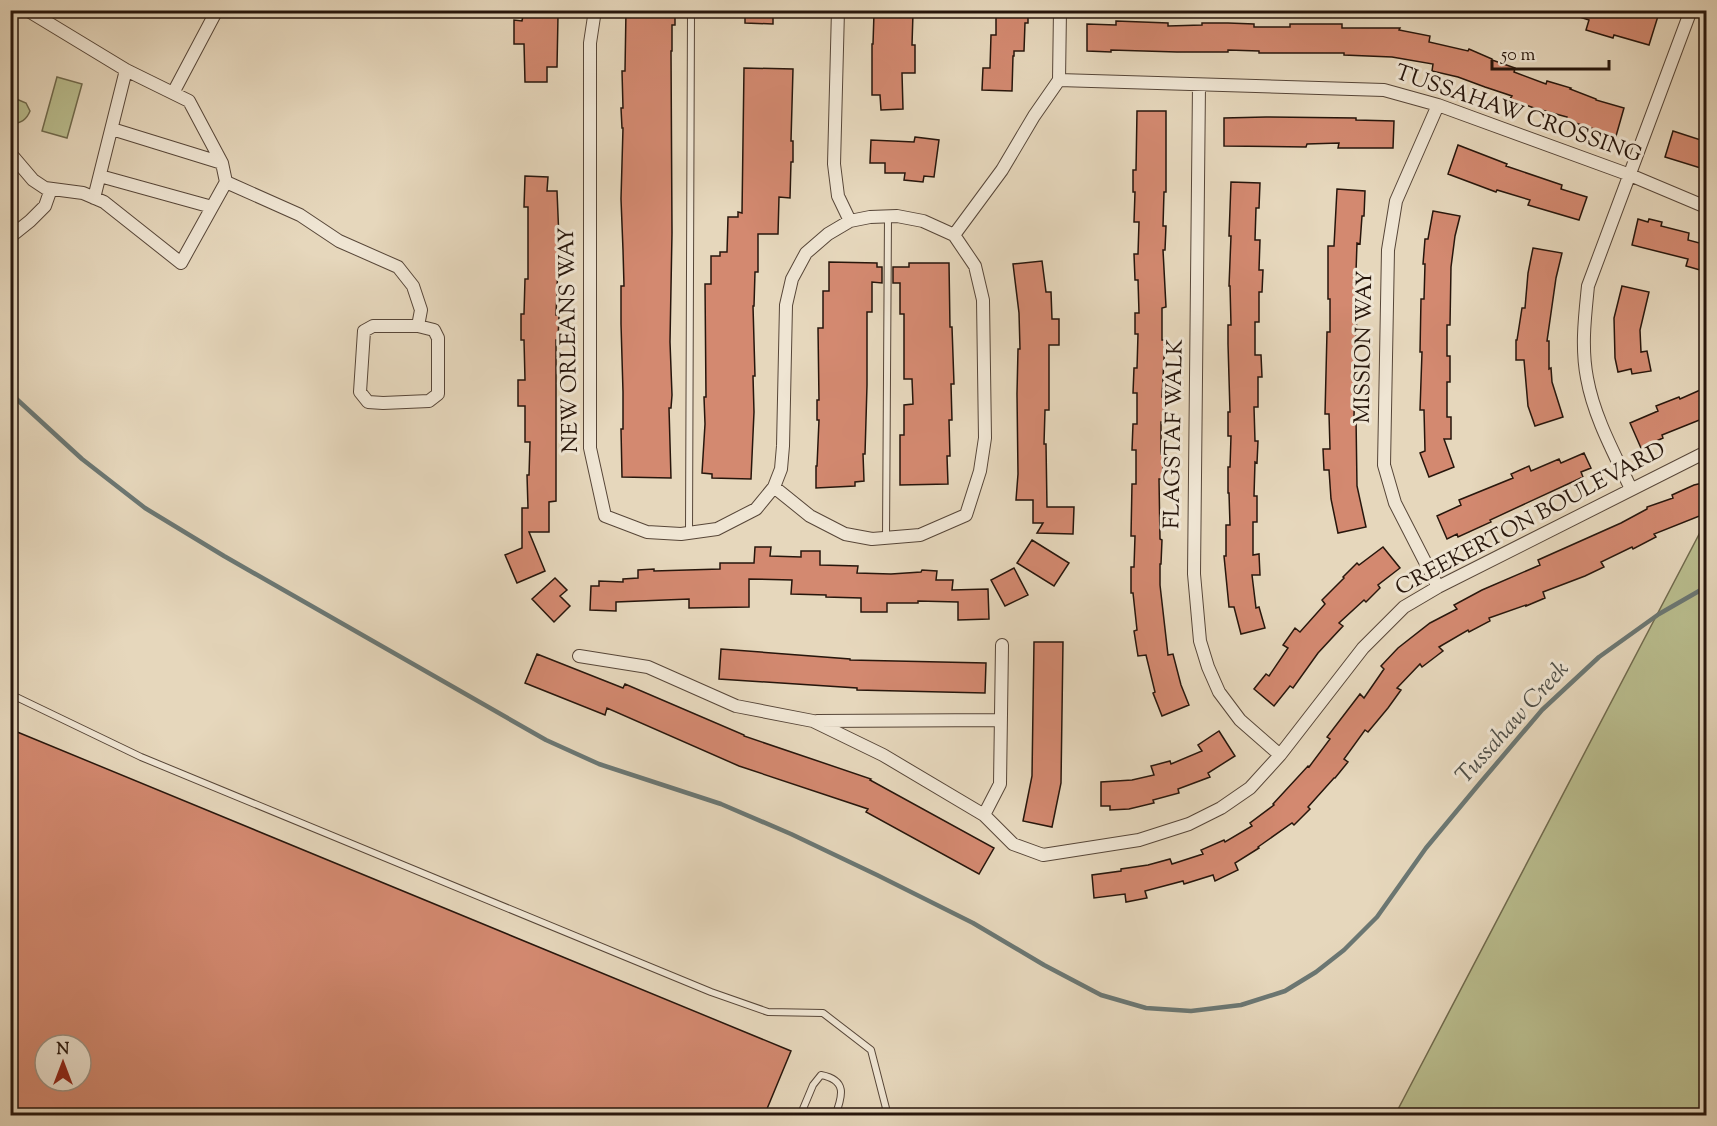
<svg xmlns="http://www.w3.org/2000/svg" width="1717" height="1126" font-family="'Sorts Mill Goudy',serif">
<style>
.green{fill:#b9bd8e;stroke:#706a4d;stroke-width:1.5}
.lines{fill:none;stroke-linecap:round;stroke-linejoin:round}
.stream{stroke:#6b7773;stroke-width:4.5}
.building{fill:#d38970;stroke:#27160c;stroke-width:1.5;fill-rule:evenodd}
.lane-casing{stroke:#574638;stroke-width:8}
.street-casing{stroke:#574638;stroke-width:14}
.lane{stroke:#efe5d3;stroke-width:6}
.street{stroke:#efe5d3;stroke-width:12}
.labels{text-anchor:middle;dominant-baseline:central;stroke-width:6;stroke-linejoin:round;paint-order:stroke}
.street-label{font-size:22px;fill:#27160c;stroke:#efe5d3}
.water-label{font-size:24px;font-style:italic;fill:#4f4f48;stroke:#efe5d3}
</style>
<rect width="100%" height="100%" fill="#e6d7bc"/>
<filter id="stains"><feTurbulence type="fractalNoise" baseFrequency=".00333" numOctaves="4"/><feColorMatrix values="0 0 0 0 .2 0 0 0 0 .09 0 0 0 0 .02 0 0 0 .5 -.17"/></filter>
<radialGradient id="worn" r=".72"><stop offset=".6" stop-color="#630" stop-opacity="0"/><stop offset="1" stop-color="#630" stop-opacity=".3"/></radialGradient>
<!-- green -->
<path class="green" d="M57,77L82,84L67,138L42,131Z
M14,98L26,103L30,111C26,121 21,122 11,125V101Z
M1706,521V1115H1395L1406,1094Z"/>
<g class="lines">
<!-- stream -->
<path class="stream" d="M10,393L82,459L145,508L224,556L546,740L599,764L721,804L791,834L877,875L973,923L1044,965L1101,995L1146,1008L1191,1011L1241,1005L1285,991L1316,972L1344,950L1377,917L1426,848L1480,783L1542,710L1599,657L1659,614L1706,587"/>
</g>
<!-- building -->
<path class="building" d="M524,10H547V16H558L557,67H547V82H525L524,44H514V20L522,21Z
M626,10H675V25H672V51H671L672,233L670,342L672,395L671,408H669L671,478L622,477L621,429H623V392L621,324V286H624L623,250L621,199L623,128H622L621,108H623L622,71H625Z
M745,10H773V24L745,23Z
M996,10H1028V23H1025L1024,51H1014V56H1013L1012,91L982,90L983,68H990L991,35H996Z
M1567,10H1652L1659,13L1649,45L1614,35L1613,38L1586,30L1589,20L1567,13Z
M874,13H913L912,45H915V73H902L903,109L881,110L880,95H872V44H873Z
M1116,21L1168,23V26L1202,25V23H1228L1254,24V27H1290V24H1342V28H1400L1399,30L1430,36L1429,42L1468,51L1469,49L1492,59V60L1515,68L1514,72L1546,84L1547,81L1571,88L1570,89L1596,99V100L1624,108L1616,136L1566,120L1567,117L1534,108L1510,99L1512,96L1485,87L1458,77L1432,71L1433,64L1392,57L1344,55V53H1259V51L1228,50V52H1177L1111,50V52L1087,51V24L1116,25Z
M744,68L793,69L791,141H793V162H791L790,198L779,197L778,234H758V272H755L754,306H753L755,376H753L754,412L751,479L712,478V474L702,473L705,424L704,397H706L705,284H711V256H720V252H727L728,217H738V212L742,213Z
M1137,111H1166V192H1164L1163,226H1166L1165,250H1163L1166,307L1162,308V340H1165L1162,397H1164V422H1161V454H1163V479H1159L1160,539L1162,540L1161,564H1160V585L1168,655L1173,654L1181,685L1189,705L1162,716L1153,693L1155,692L1146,655L1138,656L1134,631L1137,630L1133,593H1131V567H1134L1135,536H1131L1132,484H1136V450H1132L1133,424H1137V393H1133L1134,368H1137L1138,334H1135V313H1139L1138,280H1135L1134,254H1138L1139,222H1134L1135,192H1133V170H1136Z
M1266,117L1356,118V120L1394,121L1393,148H1338L1339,143L1307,144L1306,147L1224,146V118Z
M1673,131L1707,142V170L1665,157Z
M915,137L939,140L934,177L924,176L923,182L904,180L905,173H885V163H870L871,140L914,142Z
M1458,145L1507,164L1506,166L1562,185L1561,189L1587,197L1579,220L1528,205L1530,200L1497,190L1496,192L1448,174Z
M525,176L548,177L547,191H557L559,239L556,315H559L558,340H556V501L549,502V532H529L545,571L517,583L505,555L522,548V508H528L527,475H529L530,442H525V406H518V380H525L524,340H521V314H524L525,279H528V207H524Z
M1231,182L1260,183L1259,208H1256L1255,240H1260L1259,270H1263L1262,292H1259V322H1255V355H1261L1262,377H1258V407H1254L1255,441H1258L1257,463L1255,462L1254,496H1257V522H1253V555L1259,554L1260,575H1252L1256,608L1259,607L1265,628L1241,634L1234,607H1229L1224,556H1226V525H1230L1229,493H1228V467H1230L1231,436H1228V412H1230L1228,344V325H1231L1230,286H1229L1231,236H1229Z
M1337,189L1365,191L1364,216H1362L1360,244L1357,243L1356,272H1355V304H1357L1354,417H1356L1357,486L1366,527L1338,533L1331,499L1329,470H1324L1323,449H1330L1329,414H1325L1327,332H1330V299H1328V246H1334Z
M1433,211L1460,216L1455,236L1451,267L1450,325H1447V356H1450V382H1447V417H1451V439H1444L1454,467L1429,477L1420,453L1425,451L1424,410H1420L1422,352H1420L1421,299H1424L1425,264H1423L1425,239H1428Z
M1638,219L1648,222L1649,219L1662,222L1661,226L1689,233L1688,240L1707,245V272L1686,266L1688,259L1632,245Z
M1533,248L1562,253L1556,278L1547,341H1549V369L1551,368L1552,382L1563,417L1535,426L1528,406L1524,360H1516V340H1517L1522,308H1525L1528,273Z
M1042,261L1046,292H1051L1052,319H1059V345H1049V410H1045L1044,444H1046L1047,507H1074L1073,534L1037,533L1043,523H1033V500H1016L1018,474L1017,394L1018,349H1020L1019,313L1013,264Z
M829,262L877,263V267H882V283L872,282V312H867V385L865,454H863L864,481L855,482V486L816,488V466H817L819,420H817V400H819L818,328H823V291H829Z
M909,263H949L950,327H952L954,384H951L952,420H949L950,456H947L948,484L900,485V435H904V405L913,404L912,379H904V314H900V283H893V267H909Z
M1622,286L1649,292L1640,330L1641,352L1647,351L1651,371L1632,374L1631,369L1618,372L1615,358L1614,318Z
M1707,387V417L1662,435L1663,438L1641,448L1630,423L1658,411L1656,406L1679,397L1680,399Z
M1584,453L1591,468L1581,472L1583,477L1490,520L1491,522L1458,537L1457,534L1447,539L1437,516L1461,505L1459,500L1513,478L1511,474L1529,466L1531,471L1559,459L1561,463Z
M1707,482V513L1654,534L1656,537L1633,549L1632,547L1601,562L1604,567L1585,576L1543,592L1545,598L1526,606V605L1489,618L1490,621L1469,632L1468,630L1439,647L1443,651L1422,667L1420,664L1397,688L1401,690L1388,708L1368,732L1365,730L1344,759L1348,762L1335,778H1334L1308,807L1310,809L1294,825L1292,823L1258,847L1259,848L1235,863L1238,870L1215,881L1213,875L1184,884L1183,881L1145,891L1147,898L1126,902L1125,894L1094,898L1092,875L1121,871V869L1148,865L1170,859L1172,864L1203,854L1201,850L1224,840L1225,842L1252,826L1250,823L1274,805L1273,804L1308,766L1309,767L1330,739L1327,737L1360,694L1364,698L1384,669L1381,666L1398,648L1430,623L1457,609L1454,605L1482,590L1540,565L1538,560L1621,523L1647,509V507L1673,498L1672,495L1694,485Z
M1032,540L1069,563L1054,586L1017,563Z
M755,547H771L770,556L801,557V551H820V565L858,566L857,573L891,574L921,572L922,570L937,571L936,580H953L952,590L988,589L989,619L958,620V602L918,601V603H887V612H861V598L826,597V595L791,594L792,580L749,579V607L689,608V599L616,602V611L590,610L591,586H599V581L623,582V579L638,578V570L654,569V571L720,569V563H754Z
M1383,547L1400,568L1378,585L1380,588L1366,602L1364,600L1339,623L1343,626L1318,653L1293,688L1290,686L1274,706L1254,689L1266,674L1269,676L1288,648L1283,645L1295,628L1300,632L1325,604L1322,600L1344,578L1343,577L1357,563L1359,565Z
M1014,568L1028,595L1005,606L991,580Z
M555,578L567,590L560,596L570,606L554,622L532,599Z
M1034,642H1063L1061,783L1052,827L1023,821L1032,776Z
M721,649L850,659V660L986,663L985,693L857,690V688L719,679Z
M537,654L623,688L625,684L744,735V736L871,779L870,780L994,848L979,874L866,812L868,809L739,766L607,708L605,715L525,683Z
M10,729L791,1051L764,1116H10ZM45,1045H81V1081H45Z
M1219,731L1235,756L1208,773L1210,777L1178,789L1179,793L1153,800L1154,803L1129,809L1110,810V806H1101V782L1132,780L1154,775L1151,766L1170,761L1171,764L1202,751L1198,745Z"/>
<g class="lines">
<!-- lane casing -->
<g class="lane-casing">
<path id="lane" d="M689,532L691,10
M886,538L888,216
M10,694L141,757L711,992L768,1012L823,1013L871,1050L888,1116
M800,1116L813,1085L821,1075C847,1080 843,1095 835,1116"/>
</g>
<!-- street casing -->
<g class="street-casing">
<path id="street" d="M595,10L590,43V448L605,516L647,532L681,534L717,529L756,509L774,487
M838,10L834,164L838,196L850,221
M1059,80L1384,90L1438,105L1630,175L1706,207
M1199,85L1194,574L1200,641L1208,667L1219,692L1240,720L1280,755
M173,93L217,10
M1438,105L1396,201L1388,250L1384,465L1395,503L1438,587
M112,129L222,163
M10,153L33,180L45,188L83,193L104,202L181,263L226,182L222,163L189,101L126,70L27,10
M100,176L212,207
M226,182L300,215L339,241L398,267L413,286L421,310L418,326
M94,198L126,70
M897,216L923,221L954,235L975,266L983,300L985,438L980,471L966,515L920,535L872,539L845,534L810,516L774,487L781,469L783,446L786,305L792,279L806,253L828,234L850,221L870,217Z
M954,235L1002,170L1034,116L1059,80L1060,10
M10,237L30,221L45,206L51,189
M373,326H418L434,330L438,338V394L429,401L383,403L368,402L360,392L364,331Z
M1631,489C1614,453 1594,417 1587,378C1581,347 1585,316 1588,286L1691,10
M579,656L648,667L736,706L813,721L883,755L984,815L1013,844L1043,855L1139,840L1189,824L1221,808L1250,788L1280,755L1363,648L1404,607L1438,587L1706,452
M817,721L1001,720
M984,815L1000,784L1002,645"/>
</g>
<!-- lane -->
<use href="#lane" class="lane"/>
<!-- street -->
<use href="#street" class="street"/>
</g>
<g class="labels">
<!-- street labels -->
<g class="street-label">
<text transform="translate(1518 115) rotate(19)">TUSSAHAW CROSSING</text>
<text transform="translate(570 340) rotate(-91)">NEW ORLEANS WAY</text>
<text transform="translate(1365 347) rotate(-89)">MISSION WAY</text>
<text transform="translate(1175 434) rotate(-89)">FLAGSTAF WALK</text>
<text transform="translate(1531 520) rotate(-28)">CREEKERTON BOULEVARD</text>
</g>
<!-- water labels -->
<g class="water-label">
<text transform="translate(1513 723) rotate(-48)">Tussahaw Creek</text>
</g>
</g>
<!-- margin -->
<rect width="1717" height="1126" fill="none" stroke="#e6d7bc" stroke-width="36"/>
<rect x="12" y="12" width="1693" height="1102" fill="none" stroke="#27160c" stroke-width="3"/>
<rect x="18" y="18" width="1681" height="1090" fill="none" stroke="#27160c" stroke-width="1.5"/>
<!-- north arrow -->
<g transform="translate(63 1063)"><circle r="28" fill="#efe5d3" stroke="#9f9283" stroke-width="1.5"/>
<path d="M0-4.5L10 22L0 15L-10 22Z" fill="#8f2418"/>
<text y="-9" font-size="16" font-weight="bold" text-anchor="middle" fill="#27160c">N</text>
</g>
<!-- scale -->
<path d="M1492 60v9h117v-9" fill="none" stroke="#27160c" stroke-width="3"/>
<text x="1501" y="60" font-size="18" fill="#27160c" stroke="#efe5d3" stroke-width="4.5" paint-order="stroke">50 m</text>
<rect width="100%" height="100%" filter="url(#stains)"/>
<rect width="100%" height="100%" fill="url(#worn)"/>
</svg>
